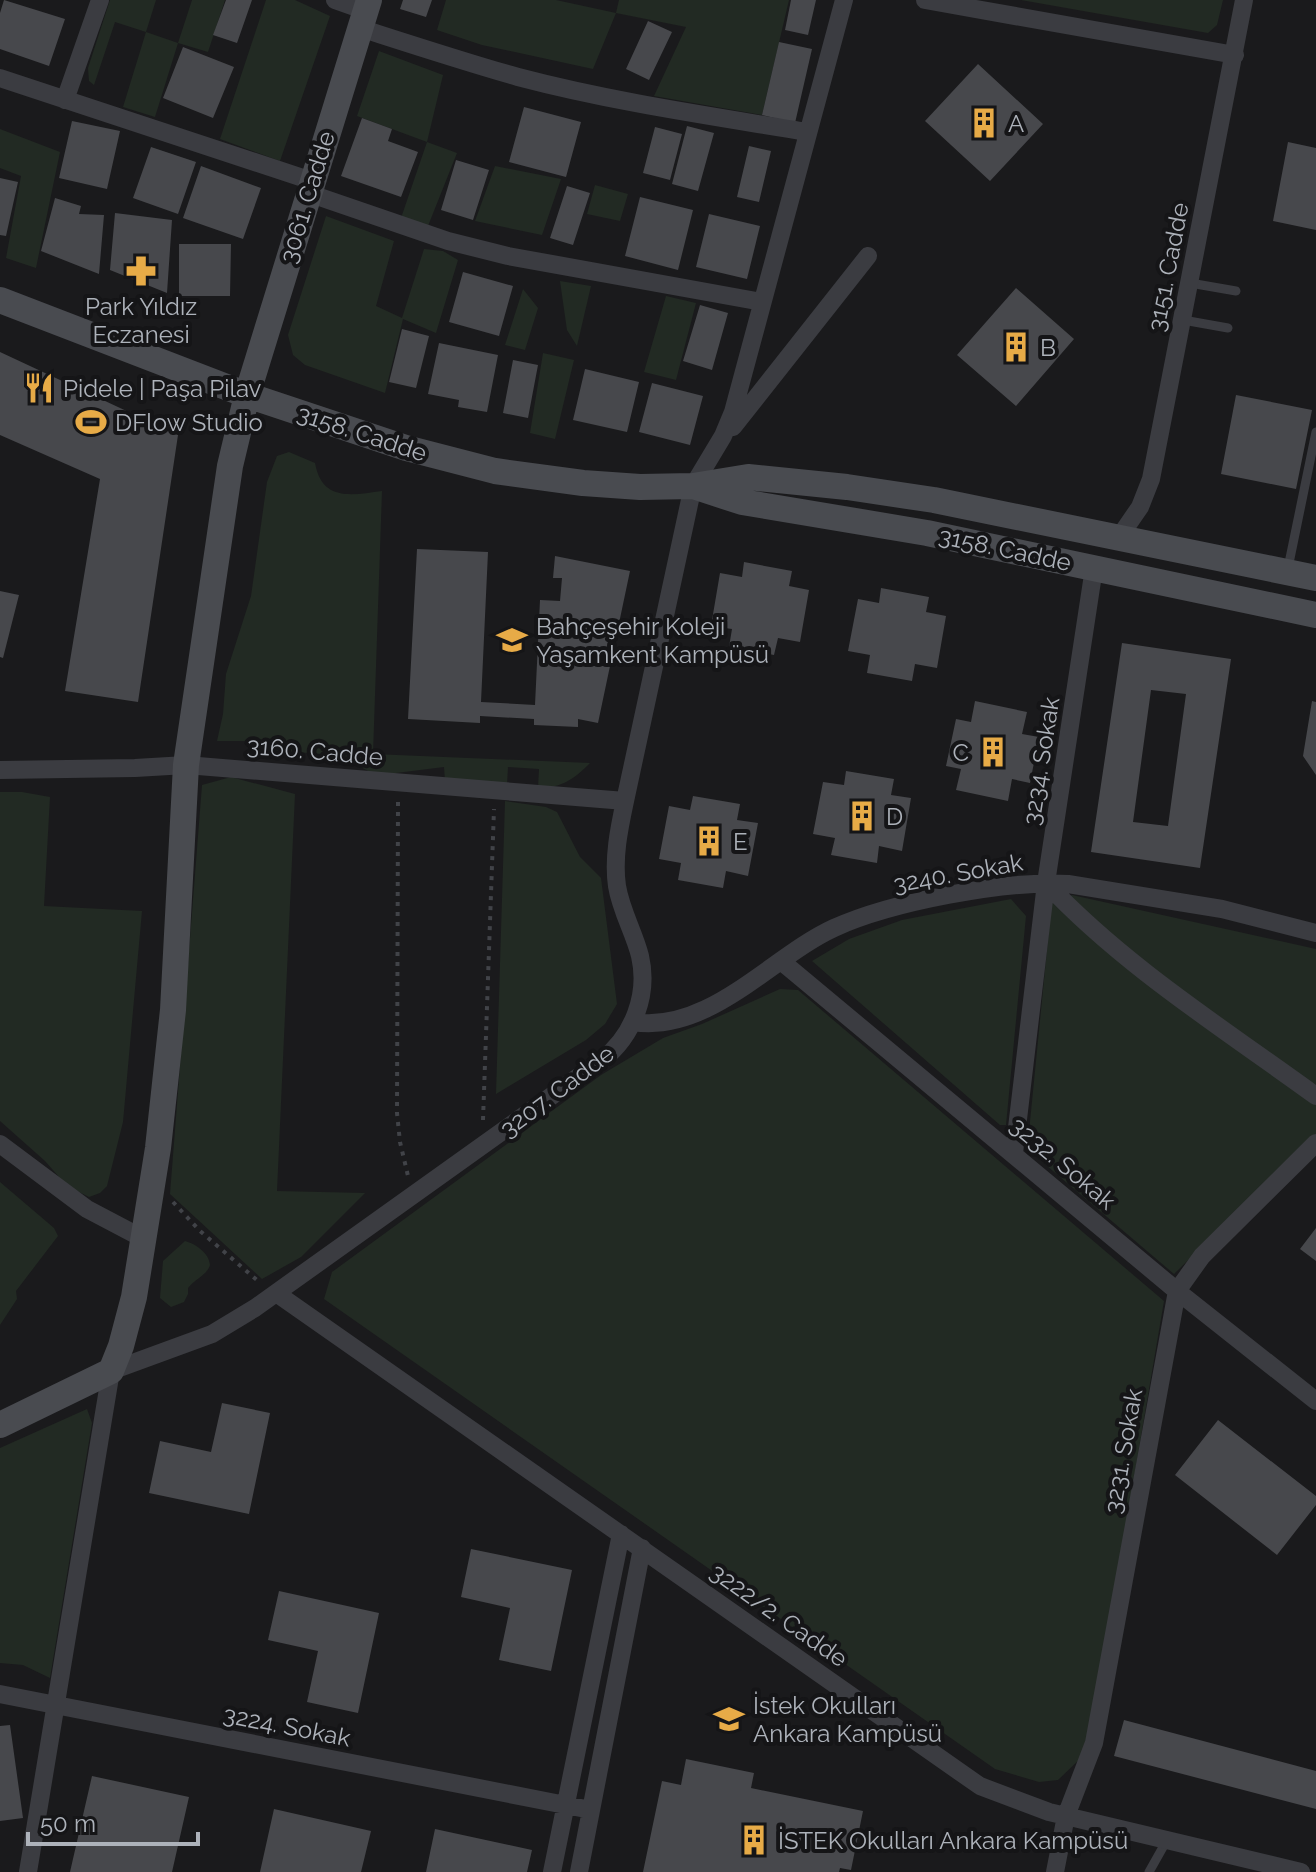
<svg xmlns="http://www.w3.org/2000/svg" width="1316" height="1872" font-family="Raleway,sans-serif">
<style>
.green{fill:#222a23}
.building{fill:#47484c;fill-rule:evenodd}
.lines{fill:none;stroke-linecap:round;stroke-linejoin:round}
.path{stroke:#414348;stroke-width:4;stroke-dasharray:4 6;stroke-linecap:butt}
.lane{stroke:#3b3c41;stroke-width:9}
.street{stroke:#3b3c41;stroke-width:18}
.secondary{stroke:#494b50;stroke-width:26}
.labels{text-anchor:middle;dominant-baseline:central;stroke-width:8;stroke-linejoin:round;paint-order:stroke}
.poi-label{font-size:24px;fill:#adb2ba;stroke:#151517;text-anchor:start}
.street-label{font-size:24px;fill:#adb2ba;stroke:#151517}
</style>
<rect width="100%" height="100%" fill="#1a1a1c"/>
<!-- green -->
<path class="green" d="M110,0H156L146,32L178,43L192,0H225L208,52L178,43L155,117L123,107L146,32L115,22L94,85L89,81L88,68Z
M266,0H295L330,16L280,161L220,139Z
M446,0H556L616,13L619,0H789L762,115L654,96L686,27L616,13L593,69L482,45L437,30Z
M1021,0H1223L1217,25L1208,33Z
M379,51L443,75L427,142L457,153L428,226L401,218L427,142L357,116Z
M0,129L60,152L36,268L6,258L21,176L0,168Z
M495,166L561,179L542,235L475,221Z
M595,185L628,194L620,221L587,214Z
M326,216L394,241L376,306L402,318L424,249L443,251L458,260L436,333L403,319L385,393L305,365L293,355L288,335Z
M560,281L591,286L577,346L567,330Z
M523,289L538,308L525,350L505,345Z
M666,296L696,303L676,380L644,372Z
M543,353L574,360L555,439L530,433Z
M289,452L315,463C322,502 352,495 382,491L373,754L590,763C574,779 562,788 538,788L539,769L508,767L507,785L445,780L444,767L388,774L370,772L339,755L262,750L244,741H217L223,714L226,674L251,596L267,482L277,456Z
M231,777L295,794L277,1191L365,1193L301,1257L262,1279L170,1194L202,785Z
M0,792H22L50,797L44,906L142,911L123,1122L107,1186L100,1193L89,1197L67,1186L45,1161L0,1121Z
M505,801L546,807L557,812L580,857L601,878L617,1004L605,1024L586,1040L496,1094Z
M1072,895L1316,949V1134L1174,1274L1033,1154L1028,1142L1052,899L1058,904Z
M1011,899L1026,916L1006,1125H1000L812,961L849,939L902,920Z
M780,989L798,990L1164,1301L1119,1566L1083,1756L1058,1780L1039,1782L995,1769L324,1299L332,1272L601,1075L663,1038L702,1024Z
M0,1182L54,1228L58,1236L16,1291L17,1299L0,1325Z
M185,1241C196,1244 209,1253 210,1265C207,1275 195,1279 188,1288V1294L184,1302L171,1307L160,1298L163,1261Z
M87,1409L92,1423L50,1678L23,1665L0,1663V1448Z"/>
<!-- building -->
<path class="building" d="M4,0L65,19L49,66L0,49V13Z
M226,0H252L237,43L213,35Z
M403,0H432L426,17L400,9Z
M791,0H816L808,35L785,30Z
M648,21L672,32L649,80L626,69Z
M779,42L812,49L795,123L762,115Z
M183,47L234,67L213,118L163,98Z
M978,64L1043,124L990,181L925,121Z
M524,107L581,122L566,177L509,162Z
M362,118L392,129L388,141L418,152L401,197L341,176Z
M72,121L120,131L107,189L59,178Z
M687,126L714,133L698,191L672,184Z
M655,127L682,134L670,180L643,173Z
M1288,142L1316,148V230L1273,221Z
M749,146L771,151L759,202L737,197Z
M151,147L196,162L178,214L133,198Z
M456,160L489,170L473,220L441,210Z
M201,166L261,188L243,239L183,218Z
M0,178L18,182L6,236L0,235Z
M567,186L590,193L573,245L550,238Z
M640,197L693,210L678,270L625,256Z
M55,198L81,206L79,214L104,215L99,274L41,251Z
M115,213L172,220L167,293L110,270Z
M709,214L760,226L747,279L696,267Z
M179,244H231L230,296H179Z
M463,272L513,286L499,336L449,322Z
M1016,288L1074,339L1016,406L957,355Z
M700,305L728,313L712,370L683,361Z
M402,329L429,336L416,388L389,382Z
M439,343L498,355L487,412L458,407L459,400L428,394Z
M0,352L178,435L138,702L65,691L100,479L0,435Z
M513,360L538,365L528,418L503,413Z
M585,369L639,382L627,432L573,420Z
M652,383L703,396L690,445L639,432Z
M1236,395L1312,410L1296,489L1221,474Z
M417,549L488,552L481,702L535,705L540,600L560,601L562,578H553L555,556L630,571L598,723L578,719V727L534,725V719L480,716V723L408,719Z
M744,562L792,571L789,586L809,590L800,642L778,638L774,655L729,647L732,629L711,626L720,573L742,577Z
M881,588L929,597L926,612L946,616L937,668L915,664L912,681L867,673L870,655L848,651L858,599L879,603Z
M0,591L19,595L3,658L0,657Z
M1122,643L1231,659L1200,868L1091,852ZM1151,690L1186,694L1168,826L1133,822Z
M975,701L1027,712L1022,734L1039,737L1030,783L1012,779L1008,801L956,790L961,769L946,766L956,719L971,722Z
M1312,701L1316,702V775L1303,756Z
M846,771L894,779L891,795L911,798L902,851L879,846L877,863L831,855L835,838L813,834L823,782L844,785Z
M693,796L740,804L737,820L758,823L748,876L726,871L723,888L678,880L681,863L659,859L669,806L690,810Z
M1316,1228V1261L1300,1249Z
M222,1403L270,1413L249,1514L149,1493L160,1441L211,1452Z
M1218,1420L1316,1496V1505L1277,1555L1175,1475Z
M471,1549L572,1570L551,1671L499,1660L510,1608L461,1597Z
M279,1591L379,1613L358,1713L307,1702L318,1651L268,1640Z
M1124,1720L1316,1771V1809L1114,1756Z
M10,1725L23,1818L0,1821V1726Z
M686,1759L754,1773L751,1788L863,1811L851,1870L840,1868L839,1872H643L662,1781L681,1785Z
M92,1776L189,1797L172,1872H70Z
M274,1809L371,1831L361,1872H260Z
M435,1829L532,1850L527,1872H426Z"/>
<g class="lines">
<!-- path -->
<path class="path" d="M398,802L397,1113L400,1142L408,1176
M483,1120L494,809
M173,1202L200,1231L258,1281"/>
<!-- lane -->
<path class="lane" d="M1190,283L1236,291
M1183,320L1228,328
M1288,568L1316,432
M1149,1872L1167,1840"/>
<!-- street -->
<path class="street" d="M335,0L366,11
M925,0L1235,55
M360,28C413,45 465,62 518,77C613,102 711,116 807,132
M0,78L312,181
M65,100L100,0
M308,193L448,241L508,256L762,302
M733,427L868,256
M1120,536L1140,507L1151,479L1244,0
M0,770L135,768L186,765L625,801
M1046,883C1124,966 1224,1029 1316,1096
M781,961L1177,1291L1316,1401
M633,1022C709,1034 771,957 834,928C891,902 1006,880 1068,884L1222,909L1316,933
M0,1144L87,1209L144,1239
M1014,1153L1046,883L1094,568
M276,1293L980,1786L1049,1812L1301,1872
M0,1694L591,1810
M28,1872L111,1371L212,1334L255,1308L602,1060C633,1036 649,995 640,956C634,932 621,911 617,886C613,858 619,829 625,801L693,486L723,436L733,412L844,0
M552,1872L621,1534
M579,1872L642,1548
M1055,1872L1066,1816L1094,1743L1177,1291L1202,1256L1316,1143"/>
<!-- secondary -->
<path class="secondary" d="M0,300L247,395L406,448L495,471L583,483L640,487L693,486L748,477L847,487L934,500L1316,578
M696,487L742,502L927,533L1316,615
M0,1425L111,1371L121,1346L134,1297L158,1148L173,1010L186,765L230,466L247,395L369,0"/>
</g>
<!-- icons -->
<defs>
<g id="building-bare" transform="scale(2.4)"><path d="M-4-6H4V6H1V3H-1V6H-4ZM-2.5-4.3h1.7v1.8h-1.7ZM.8-4.3h1.7v1.8H.8ZM-2.5-1h1.7V.8h-1.7ZM.8-1h1.7V.8H.8Z" fill="#e7ab47" stroke="#151517" stroke-width="2.5" paint-order="stroke"/></g>
<g id="pharmacy-bare" transform="scale(2.4)"><path d="M-2-6h4v4h4v4h-4v4h-4v-4h-4v-4h4Z" fill="#e7ab47" stroke="#151517" stroke-width="2.5" paint-order="stroke"/></g>
<g id="restaurant-bare" transform="scale(2.4)"><path d="M-5-6h1v4h1v-4h1v4h1v-4h1v5L-1.5 .5V6h-2V.5L-5-1ZM5-6V6H3V1.5H1.5Q1.5-4 5-6Z" fill="#e7ab47" stroke="#151517" stroke-width="2.5" paint-order="stroke"/></g>
<g id="stadium-bare" transform="scale(2.4)"><path d="M0-5a6.5 5 0 1 0 0 10a6.5 5 0 1 0 0-10ZM-3.5-1.8h7v3.6h-7Z" fill="#e7ab47" stroke="#151517" stroke-width="2.5" paint-order="stroke"/></g>
<g id="school-bare" transform="scale(2.4)"><path d="M0-5L7-2L0 1L-7-2ZM-4 1L0 2.5L4 1V4Q0 6-4 4Z" fill="#e7ab47" stroke="#151517" stroke-width="2.5" paint-order="stroke"/></g>
</defs>
<g fill-rule="evenodd">
<use href="#building-bare" x="984" y="123"/>
<use href="#pharmacy-bare" x="141" y="271"/>
<use href="#building-bare" x="1016" y="347"/>
<use href="#restaurant-bare" x="39" y="388"/>
<use href="#stadium-bare" x="91" y="422"/>
<use href="#school-bare" x="512" y="640"/>
<use href="#building-bare" x="993" y="752"/>
<use href="#building-bare" x="862" y="816"/>
<use href="#building-bare" x="709" y="841"/>
<use href="#school-bare" x="729" y="1719"/>
<use href="#building-bare" x="754" y="1840"/>
</g>
<g class="labels">
<!-- poi labels -->
<g class="poi-label">
<text x="1008" y="123">A</text>
<text x="141" y="306" text-anchor="middle">Park Yıldız<tspan x="141" dy="28">Eczanesi</tspan></text>
<text x="1040" y="347">B</text>
<text x="63" y="388">Pidele | Paşa Pilav</text>
<text x="115" y="422">DFlow Studio</text>
<text x="536" y="626">Bahçeşehir Koleji<tspan x="536" dy="28">Yaşamkent Kampüsü</tspan></text>
<text x="969" y="752" text-anchor="end">C</text>
<text x="886" y="816">D</text>
<text x="733" y="841">E</text>
<text x="753" y="1705">İstek Okulları<tspan x="753" dy="28">Ankara Kampüsü</tspan></text>
<text x="778" y="1840">İSTEK Okulları Ankara Kampüsü</text>
</g>
<!-- street labels -->
<g class="street-label">
<text transform="translate(307 197) rotate(-73)">3061. Cadde</text>
<text transform="translate(1168 267) rotate(-79)">3151. Cadde</text>
<text transform="translate(362 433) rotate(18)">3158. Cadde</text>
<text transform="translate(1005 549) rotate(12)">3158. Cadde</text>
<text transform="translate(315 751) rotate(5)">3160. Cadde</text>
<text transform="translate(1041 761) rotate(-81)">3234. Sokak</text>
<text transform="translate(958 873) rotate(-10)">3240. Sokak</text>
<text transform="translate(557 1091) rotate(-37)">3207. Cadde</text>
<text transform="translate(1063 1163) rotate(40)">3232. Sokak</text>
<text transform="translate(1123 1451) rotate(-80)">3231. Sokak</text>
<text transform="translate(779 1615) rotate(35)">3222/2. Cadde</text>
<text transform="translate(287 1726) rotate(11)">3224. Sokak</text>
</g>
</g>
<!-- scale -->
<path d="M28 1832v12h170v-12" fill="none" stroke="#adb2ba" stroke-width="4"/>
<text x="40" y="1832" font-size="24" fill="#adb2ba" stroke="#151517" stroke-width="6" paint-order="stroke">50 m</text>
</svg>
